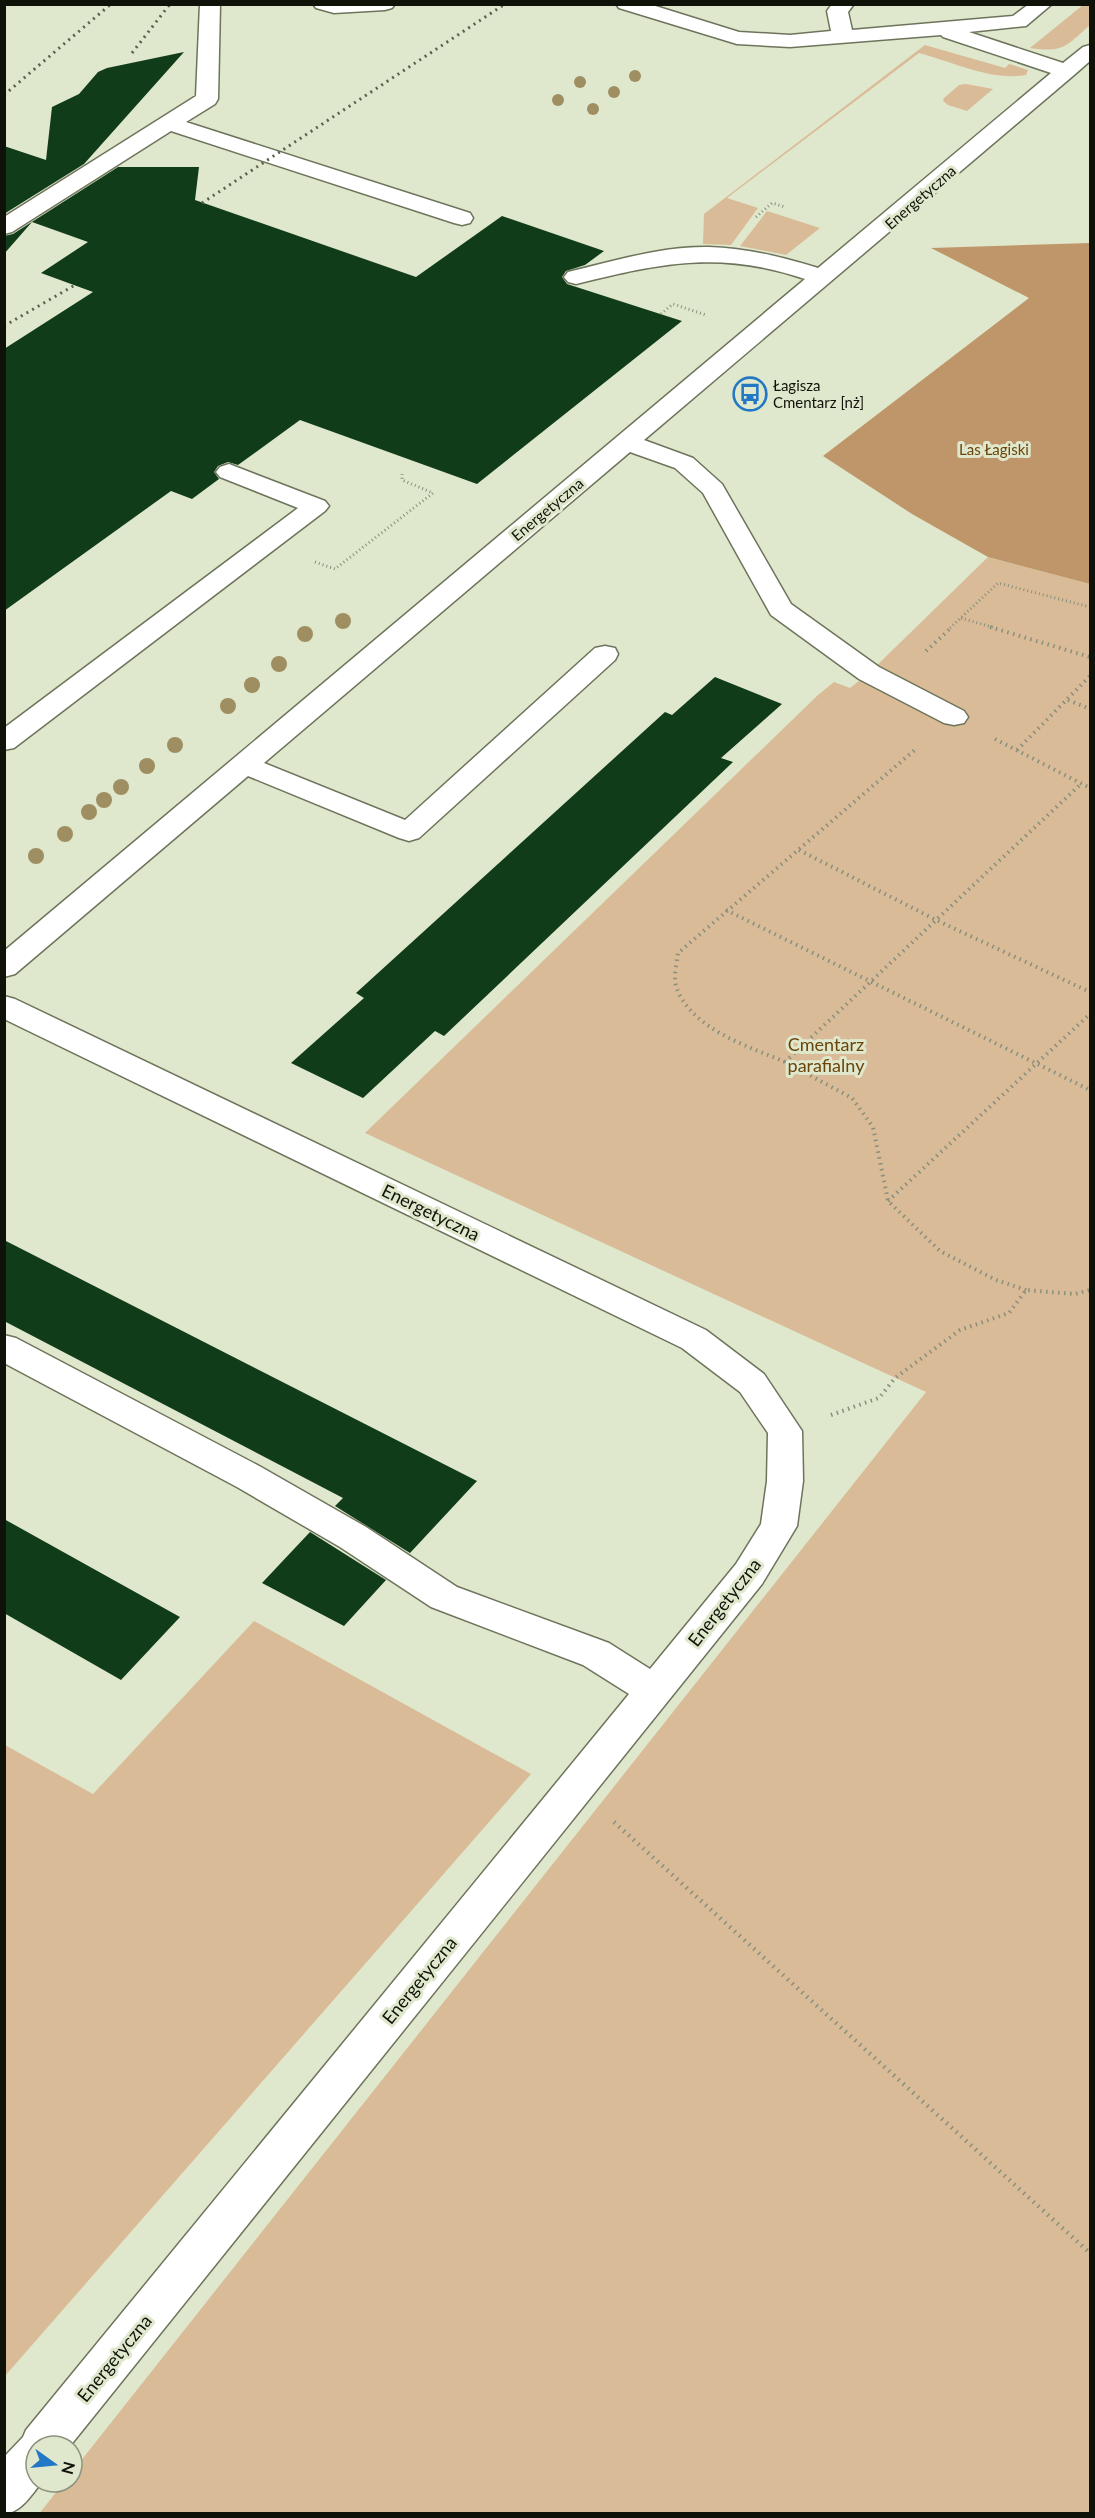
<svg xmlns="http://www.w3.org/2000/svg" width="1095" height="2518" font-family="Lato,sans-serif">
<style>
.green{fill:#dabb98}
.forest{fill:#be9669}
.building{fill:#113c1a}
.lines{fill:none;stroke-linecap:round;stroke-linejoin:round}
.minor-casing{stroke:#6d745b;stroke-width:3}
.path-far2{stroke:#898f7b;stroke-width:3;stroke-dasharray:1 3;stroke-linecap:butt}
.path-far1{stroke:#898f7b;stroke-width:4;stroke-dasharray:1.5 4.5;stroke-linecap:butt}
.path{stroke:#898f7b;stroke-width:4.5;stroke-dasharray:1.5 5;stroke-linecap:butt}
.minor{fill:#fff;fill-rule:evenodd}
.rail{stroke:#5b6050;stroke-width:3;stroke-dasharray:2 4.5;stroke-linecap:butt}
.tree{fill:#9f8e62}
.labels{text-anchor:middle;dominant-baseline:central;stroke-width:6;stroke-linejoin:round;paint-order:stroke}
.far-street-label{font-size:15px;fill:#0f1209;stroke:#dfe8cc}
.far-poi-label{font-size:15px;fill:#0f1209;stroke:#dfe8cc;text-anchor:start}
.far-park-label{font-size:15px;fill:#6b440b;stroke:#dfe8cc}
.park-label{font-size:18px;fill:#6b440b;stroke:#dfe8cc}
.street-label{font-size:18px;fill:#0f1209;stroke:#dfe8cc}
</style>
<rect width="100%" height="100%" fill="#dfe8cc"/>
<!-- green -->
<path class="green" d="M1083,5H1090V25C1066,46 1064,53 1030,48Z
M925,45L1005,68L1009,64L1028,70L1026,75C991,81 953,62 919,53L727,198L758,208L731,245L703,244L704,214Z
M966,84L993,89L967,111L948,105L943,101L944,98L959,85Z
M767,211L820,228L786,255L740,246Z
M988,557L1090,584V2513L39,2514L64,2482H72V2472L926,1392L365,1133L818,695L834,682L850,688L869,673Z
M254,1621L531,1774L5,2376V1745L93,1794Z"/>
<!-- forest -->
<path class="forest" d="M1090,243V584L988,557L912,514L823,456L1029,298L931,248Z"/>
<!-- building -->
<path class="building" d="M184,52L84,164L4,214V146L46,160L52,107L79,94L98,72L107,68Z
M118,167H199L195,200L416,277L502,216L604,251L585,265L566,271L562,277L567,284L682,321L477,484L300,420L238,465L228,462L218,466L214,472L219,479L192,499L171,491L4,611V349L93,292L41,273L88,242L32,222L4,254V236L13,234Z
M715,677L782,704L721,758L733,762L444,1036L435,1031L363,1098L291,1063L364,998L356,993L665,712L672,715Z
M4,1240L477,1481L410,1553L335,1506L343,1498L4,1321Z
M4,1519L180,1617L121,1680L4,1613Z
M310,1532L386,1580L344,1626L262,1583Z"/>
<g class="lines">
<!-- minor casing -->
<g class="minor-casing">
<path id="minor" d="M200,4H220L218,99L215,104L186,122L470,213L473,218L470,223L462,225L454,223L171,131L12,232L4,234V217L196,96Z
M313,4H395L392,8L385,10L334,13L316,8Z
M616,4H649L739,32L790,35L831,31L827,11L832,4H854L848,12L852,30L1013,16L1029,4H1052L1026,26L969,32L1063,63L1083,47L1090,45V61L1074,75L644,440L693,458L722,484L791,604L879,667L964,711L968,717L964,723L954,725L944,723L859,679L771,615L703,493L675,468L630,452L264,763L405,820L595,648L605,646L615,648L618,654L615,660L419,838L409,841L399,838L248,776L15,974L4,977V951L805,279C719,250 661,263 576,284L568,282L564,277L568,272C614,261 661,246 709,247C746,248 783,257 818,268L1051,73L943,37L941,35L790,47L737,44L619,8Z
M229,464L325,501L329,506L325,511L14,748L4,750V728L298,508L220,477L216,472L220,467Z
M4,996L15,999L706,1330L764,1374L802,1431L803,1481L797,1526L762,1584L70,2446H36V2482H42C31,2495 22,2512 4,2514V2457L23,2437L26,2430L629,1694L583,1665L431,1607L340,1547L237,1487L4,1363V1335L16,1338L261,1467L366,1527L457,1587L609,1643L650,1669L736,1564L761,1524L767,1481L768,1433L740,1392L682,1348L4,1019Z"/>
</g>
<!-- path-far2 -->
<path class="path-far2" d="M756,217L772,203L785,207
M661,314L673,304L706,315
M315,562L335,569L433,493L402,480V474
M961,618L995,628
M950,628L998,583L1090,607"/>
<!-- path-far1 -->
<path class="path-far1" d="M990,627L1090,657
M926,651L952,627
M1068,700L1090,709
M995,739L1090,788
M1017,750L1090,676
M799,850L936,920L1090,992
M726,910L1090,1090
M785,1062C748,1046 690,1029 676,986C673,976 677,963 678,953L917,748
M888,1201L1090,1014
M1026,1290L996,1280L940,1251L888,1201L873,1127L852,1098L785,1062L1082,783
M831,1415L879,1398L895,1378L960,1330L1009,1313L1026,1290L1075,1294L1090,1290"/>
<!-- path -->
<path class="path" d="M614,1822L1090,2253"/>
<!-- minor -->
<use href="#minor" class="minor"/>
<!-- rail -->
<path class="rail" d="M132,53L170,4
M4,95L111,4
M202,203L505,4
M4,326L75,285"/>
</g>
<!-- trees -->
<g class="tree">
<circle cx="635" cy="76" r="6"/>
<circle cx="580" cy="82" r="6"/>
<circle cx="614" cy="92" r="6"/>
<circle cx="558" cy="100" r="6"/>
<circle cx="593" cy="109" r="6"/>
<circle cx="343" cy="621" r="8"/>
<circle cx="305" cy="634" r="8"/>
<circle cx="279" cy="664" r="8"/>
<circle cx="252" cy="685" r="8"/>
<circle cx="228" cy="706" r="8"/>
<circle cx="175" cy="745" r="8"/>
<circle cx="147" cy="766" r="8"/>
<circle cx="121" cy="787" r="8"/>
<circle cx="104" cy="800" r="8"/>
<circle cx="89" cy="812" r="8"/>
<circle cx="65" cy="834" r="8"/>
<circle cx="36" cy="856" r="8"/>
</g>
<!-- icons -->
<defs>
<g id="bus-ring" transform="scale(1.725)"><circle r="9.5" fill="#dfe8cc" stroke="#2378c6" stroke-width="1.5"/><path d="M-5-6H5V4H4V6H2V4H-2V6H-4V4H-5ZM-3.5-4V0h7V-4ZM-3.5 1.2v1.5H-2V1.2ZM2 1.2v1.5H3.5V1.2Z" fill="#2378c6"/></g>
</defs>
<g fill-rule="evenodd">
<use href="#bus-ring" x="750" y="394"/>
</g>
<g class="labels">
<!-- far-street labels -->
<g class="far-street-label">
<text transform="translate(920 197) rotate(-41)">Energetyczna</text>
<text transform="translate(547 509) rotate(-40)">Energetyczna</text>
</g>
<!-- far-poi labels -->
<g class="far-poi-label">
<text x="773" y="385">Łagisza<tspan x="773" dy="17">Cmentarz [nż]</tspan></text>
</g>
<!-- far-park labels -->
<g class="far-park-label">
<text x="994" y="449">Las Łagiski</text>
</g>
<!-- park labels -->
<g class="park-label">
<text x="826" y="1044">Cmentarz<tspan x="826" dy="21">parafialny</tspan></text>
</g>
<!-- street labels -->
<g class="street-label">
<text transform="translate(431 1212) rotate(26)">Energetyczna</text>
<text transform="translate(724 1602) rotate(-52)">Energetyczna</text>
<text transform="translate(419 1980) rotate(-51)">Energetyczna</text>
<text transform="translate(114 2358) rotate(-51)">Energetyczna</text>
</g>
</g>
<!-- border -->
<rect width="1095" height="2518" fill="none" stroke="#0f1209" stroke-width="12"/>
<!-- north arrow -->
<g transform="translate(54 2464) rotate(105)"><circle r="28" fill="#dfe8cc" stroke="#8c927e" stroke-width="1.5"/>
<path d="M0-4.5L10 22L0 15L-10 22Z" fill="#2378c6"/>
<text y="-9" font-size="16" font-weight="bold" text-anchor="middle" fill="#0f1209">N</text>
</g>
</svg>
